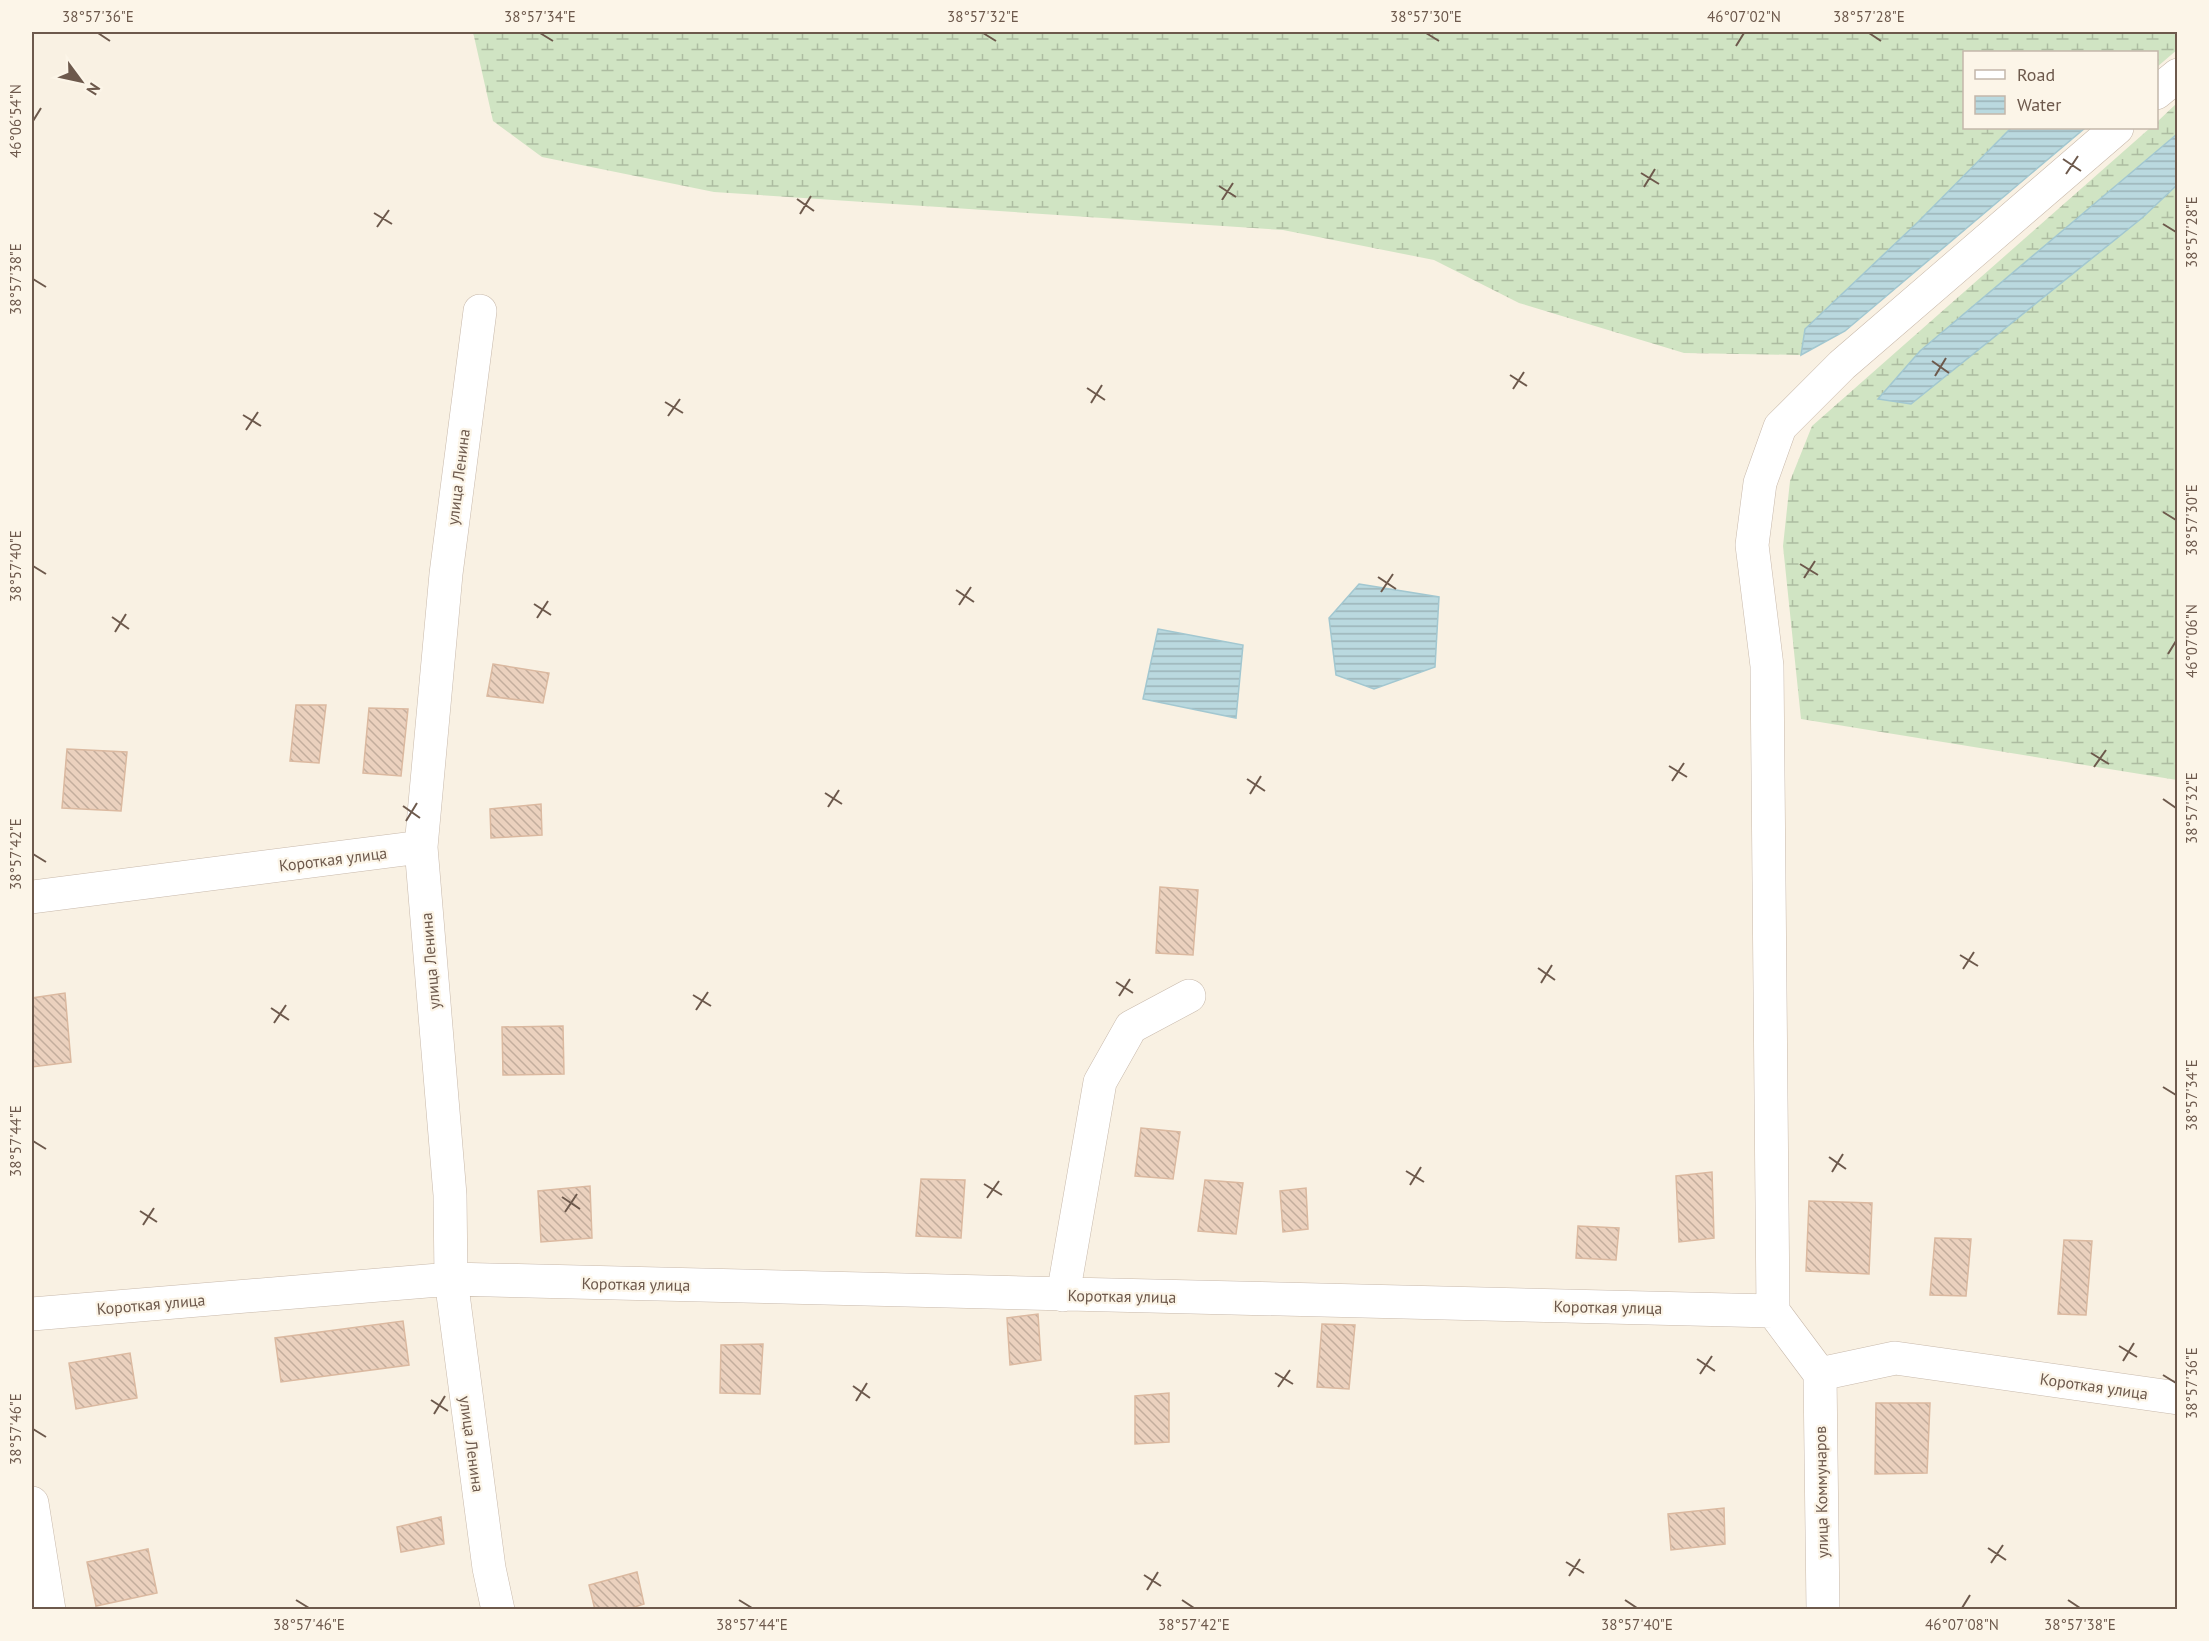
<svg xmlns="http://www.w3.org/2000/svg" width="2209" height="1641" font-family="'PT Sans',sans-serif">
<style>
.wetland{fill:url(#wetland-marsh)}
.water{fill:url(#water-rules);stroke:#a2c7d0;stroke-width:1.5}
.building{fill:url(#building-back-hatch);stroke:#dbb9a0;stroke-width:1.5}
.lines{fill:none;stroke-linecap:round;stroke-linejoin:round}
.minor-casing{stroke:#c8b9ab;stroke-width:34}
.minor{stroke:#fff;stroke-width:33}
.ticks{fill:none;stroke:#6d594c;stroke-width:2}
.labels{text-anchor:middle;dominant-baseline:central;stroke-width:4.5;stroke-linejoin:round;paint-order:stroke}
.street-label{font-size:16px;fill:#6d594c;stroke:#fcf5e8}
.neatline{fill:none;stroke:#6d594c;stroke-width:2}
.ticks-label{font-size:15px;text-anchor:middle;fill:#6d594c}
</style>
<defs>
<pattern id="wetland-marsh" width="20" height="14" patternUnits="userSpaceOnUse" patternTransform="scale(1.5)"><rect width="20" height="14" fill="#d0e4c3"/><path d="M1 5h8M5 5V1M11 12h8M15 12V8" fill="none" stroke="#adbca1"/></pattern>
<pattern id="water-rules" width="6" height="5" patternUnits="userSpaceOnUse" patternTransform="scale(1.5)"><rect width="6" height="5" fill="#bad9df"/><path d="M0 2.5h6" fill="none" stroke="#9bb3b7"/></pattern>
<pattern id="building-back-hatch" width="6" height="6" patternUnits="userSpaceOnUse" patternTransform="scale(1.5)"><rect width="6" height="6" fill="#ebd1be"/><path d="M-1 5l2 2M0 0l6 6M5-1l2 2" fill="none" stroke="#c3ad9d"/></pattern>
</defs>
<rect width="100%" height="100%" fill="#f9f1e3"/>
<!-- wetland -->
<path class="wetland" d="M473,32H2177L2178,49L2157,67L2156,52H1964V128H2011L1918,222L1805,329L1801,355L1684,353L1519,303L1434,260L1283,230L714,192L542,157L493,121Z
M2177,103V134L1920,351L1878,399L2142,218L2177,185V780L1801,719L1783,546L1790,481L1812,426L2150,128H2156L2157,122Z"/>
<!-- water -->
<path class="water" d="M2011,128H2085L1845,331L1801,355L1805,329L1918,222Z
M2177,134V185L2142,218L1911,404L1878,399L1920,351Z
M1359,584L1439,597L1435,667L1374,689L1336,675L1329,618Z
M1158,629L1243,645L1236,718L1143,699Z"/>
<!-- building -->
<path class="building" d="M493,664L549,673L543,703L487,696Z
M296,705H326L319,763L290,761Z
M369,708L408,709L401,776L363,773Z
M67,749L127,752L121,811L62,808Z
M541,804L542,835L491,838L490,809Z
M1160,887L1198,890L1193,955L1156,953Z
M65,993L71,1062L32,1067V998Z
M563,1026L564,1074L503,1075L502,1027Z
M1141,1128L1180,1132L1173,1179L1135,1176Z
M1712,1172L1714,1238L1679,1242L1676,1176Z
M921,1179L965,1180L961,1238L916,1236Z
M1205,1180L1243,1183L1236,1234L1198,1231Z
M590,1186L592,1238L541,1242L538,1191Z
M1306,1188L1308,1229L1283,1232L1280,1191Z
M1809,1201L1872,1203L1869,1274L1806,1271Z
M1578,1226L1619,1228L1616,1260L1576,1258Z
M1935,1238L1971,1239L1966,1296L1930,1295Z
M2064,1240L2092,1241L2086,1315L2058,1314Z
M1038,1314L1041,1360L1010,1365L1007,1318Z
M403,1321L409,1365L281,1382L275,1338Z
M1322,1324L1355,1325L1349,1389L1317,1387Z
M763,1344L760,1394L720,1393L721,1345Z
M130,1353L137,1398L76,1409L69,1363Z
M1169,1393V1442L1135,1444V1396Z
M1876,1403H1930L1927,1473L1875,1474Z
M1724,1508L1725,1544L1671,1550L1668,1514Z
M441,1517L444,1544L401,1552L397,1527Z
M148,1549L157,1593L96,1606L87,1562Z
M637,1572L644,1604L625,1610H595L589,1585Z"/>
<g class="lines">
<!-- minor casing -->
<g class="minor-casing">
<path id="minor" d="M2156,93L2178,75
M480,311L446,574L421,847L450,1195L451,1279L489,1568L498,1610
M32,897L421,847
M1063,1295L1100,1082L1131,1027L1189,996
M1773,1311L1767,666L1752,545L1760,483L1780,427L1842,365L2117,128
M32,1314L451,1279L1773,1311L1820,1374L1895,1358L2178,1398
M1820,1374L1823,1610
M32,1503L49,1610"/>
</g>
<!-- minor -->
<use href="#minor" class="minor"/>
</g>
<!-- ticks -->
<path class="ticks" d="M98,33L110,41M540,33L553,41M983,33L996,41M1426,33L1439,41M1869,33L1881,41M1736,46L1744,33M33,121L41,108M2063,159L2081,171M1641,173L1659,184M2066,174L2078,156M1219,186L1236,197M1644,187L1655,169M797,199L814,211M1222,200L1233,183M374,213L392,224M800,214L811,196M2163,224L2176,232M377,227L389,210M33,279L46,287M1932,361L1949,373M1510,375L1527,386M1935,376L1946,358M1087,388L1105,400M1513,389L1524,372M665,402L683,413M1091,403L1102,385M243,415L261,426M668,416L680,399M246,430L258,412M2163,512L2176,520M1800,564L1818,575M33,566L46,574M1378,577L1396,589M1804,578L1815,561M956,590L974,602M1381,592L1393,574M534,604L551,615M959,605L971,587M112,617L129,629M537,618L548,601M115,632L126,614M2168,654L2176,641M2091,753L2109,764M1669,766L1687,777M2094,767L2106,750M1247,779L1265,791M1672,781L1684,763M825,793L842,804M1250,794L1261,776M2163,799L2176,808M403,806L420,818M828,807L839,790M406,821L417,803M33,854L46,862M1960,955L1978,966M1538,968L1555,980M1963,969L1974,952M1116,982L1133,993M1541,983L1552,965M693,995L711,1006M1119,996L1130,979M271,1008L289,1020M696,1010L708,992M274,1023L286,1005M2163,1087L2176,1095M33,1141L46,1149M1829,1157L1846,1169M1406,1171L1424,1182M1832,1172L1843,1154M984,1184L1002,1195M1410,1185L1421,1167M562,1197L580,1209M987,1198L999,1181M140,1211L157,1222M565,1212L577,1194M143,1225L154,1208M2119,1346L2137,1357M1697,1359L1715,1371M2123,1361L2134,1343M1275,1373L1293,1384M1700,1374L1712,1356M2163,1375L2176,1383M853,1386L870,1398M1278,1387L1290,1370M431,1400L448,1411M856,1401L867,1383M434,1414L445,1396M33,1429L46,1437M1988,1548L2006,1560M1566,1562L1584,1573M1991,1563L2003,1545M1144,1575L1161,1586M1569,1576L1580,1559M1147,1590L1158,1572M296,1600L309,1608M739,1600L752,1608M1182,1600L1194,1608M1625,1600L1637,1608M2068,1600L2080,1608M1962,1608L1970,1595"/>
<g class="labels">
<!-- street labels -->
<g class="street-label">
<text transform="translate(458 477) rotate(-83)">улица Ленина</text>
<text transform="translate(333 859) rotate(-7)">Короткая улица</text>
<text transform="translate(430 961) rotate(-95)">улица Ленина</text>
<text transform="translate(636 1284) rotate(1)">Короткая улица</text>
<text transform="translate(1122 1296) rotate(1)">Короткая улица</text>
<text transform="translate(151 1304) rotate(-5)">Короткая улица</text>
<text transform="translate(1608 1307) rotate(1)">Короткая улица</text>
<text transform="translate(2094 1386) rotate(8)">Короткая улица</text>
<text transform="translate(472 1444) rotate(82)">улица Ленина</text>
<text transform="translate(1821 1492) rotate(-91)">улица Коммунаров</text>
</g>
</g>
<!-- border -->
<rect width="2209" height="1641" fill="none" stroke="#fcf5e8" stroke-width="66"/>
<!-- legend -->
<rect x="1963" y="51" width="195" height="78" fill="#fcf5e8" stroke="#c3b7aa" stroke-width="1.5"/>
<rect x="1975" y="70" width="30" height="9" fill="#ffffff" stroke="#c3b7aa" stroke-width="1.5"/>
<text x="2017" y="81" font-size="18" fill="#6d594c">Road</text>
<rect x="1975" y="96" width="30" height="18" fill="url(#water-rules)" stroke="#c3b7aa" stroke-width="1.5"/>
<text x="2017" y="111" font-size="18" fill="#6d594c">Water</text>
<!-- north arrow -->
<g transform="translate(81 81) rotate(123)" stroke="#fcf5e8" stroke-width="4.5" paint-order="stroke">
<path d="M0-4.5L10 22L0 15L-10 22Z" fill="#6d594c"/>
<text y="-9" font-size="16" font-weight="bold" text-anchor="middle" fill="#6d594c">N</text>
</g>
<rect x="33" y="33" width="2143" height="1575" class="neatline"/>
<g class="ticks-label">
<text x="98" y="22">38°57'36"E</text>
<text x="540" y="22">38°57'34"E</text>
<text x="983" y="22">38°57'32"E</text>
<text x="1426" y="22">38°57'30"E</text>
<text x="1744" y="22">46°07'02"N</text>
<text x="1869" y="22">38°57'28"E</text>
<text transform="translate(16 121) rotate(-90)" y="5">46°06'54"N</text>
<text transform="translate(2192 232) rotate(-90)" y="5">38°57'28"E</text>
<text transform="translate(16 279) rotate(-90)" y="5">38°57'38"E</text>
<text transform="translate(2192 520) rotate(-90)" y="5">38°57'30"E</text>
<text transform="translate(16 566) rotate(-90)" y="5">38°57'40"E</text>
<text transform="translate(2192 641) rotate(-90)" y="5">46°07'06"N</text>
<text transform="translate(2192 808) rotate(-90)" y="5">38°57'32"E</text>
<text transform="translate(16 854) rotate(-90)" y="5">38°57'42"E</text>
<text transform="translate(2192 1095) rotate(-90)" y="5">38°57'34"E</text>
<text transform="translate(16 1141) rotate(-90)" y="5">38°57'44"E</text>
<text transform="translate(2192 1383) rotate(-90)" y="5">38°57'36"E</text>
<text transform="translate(16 1429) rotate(-90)" y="5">38°57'46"E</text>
<text x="309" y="1630">38°57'46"E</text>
<text x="752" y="1630">38°57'44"E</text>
<text x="1194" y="1630">38°57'42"E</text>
<text x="1637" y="1630">38°57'40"E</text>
<text x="1962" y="1630">46°07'08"N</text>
<text x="2080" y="1630">38°57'38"E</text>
</g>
</svg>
